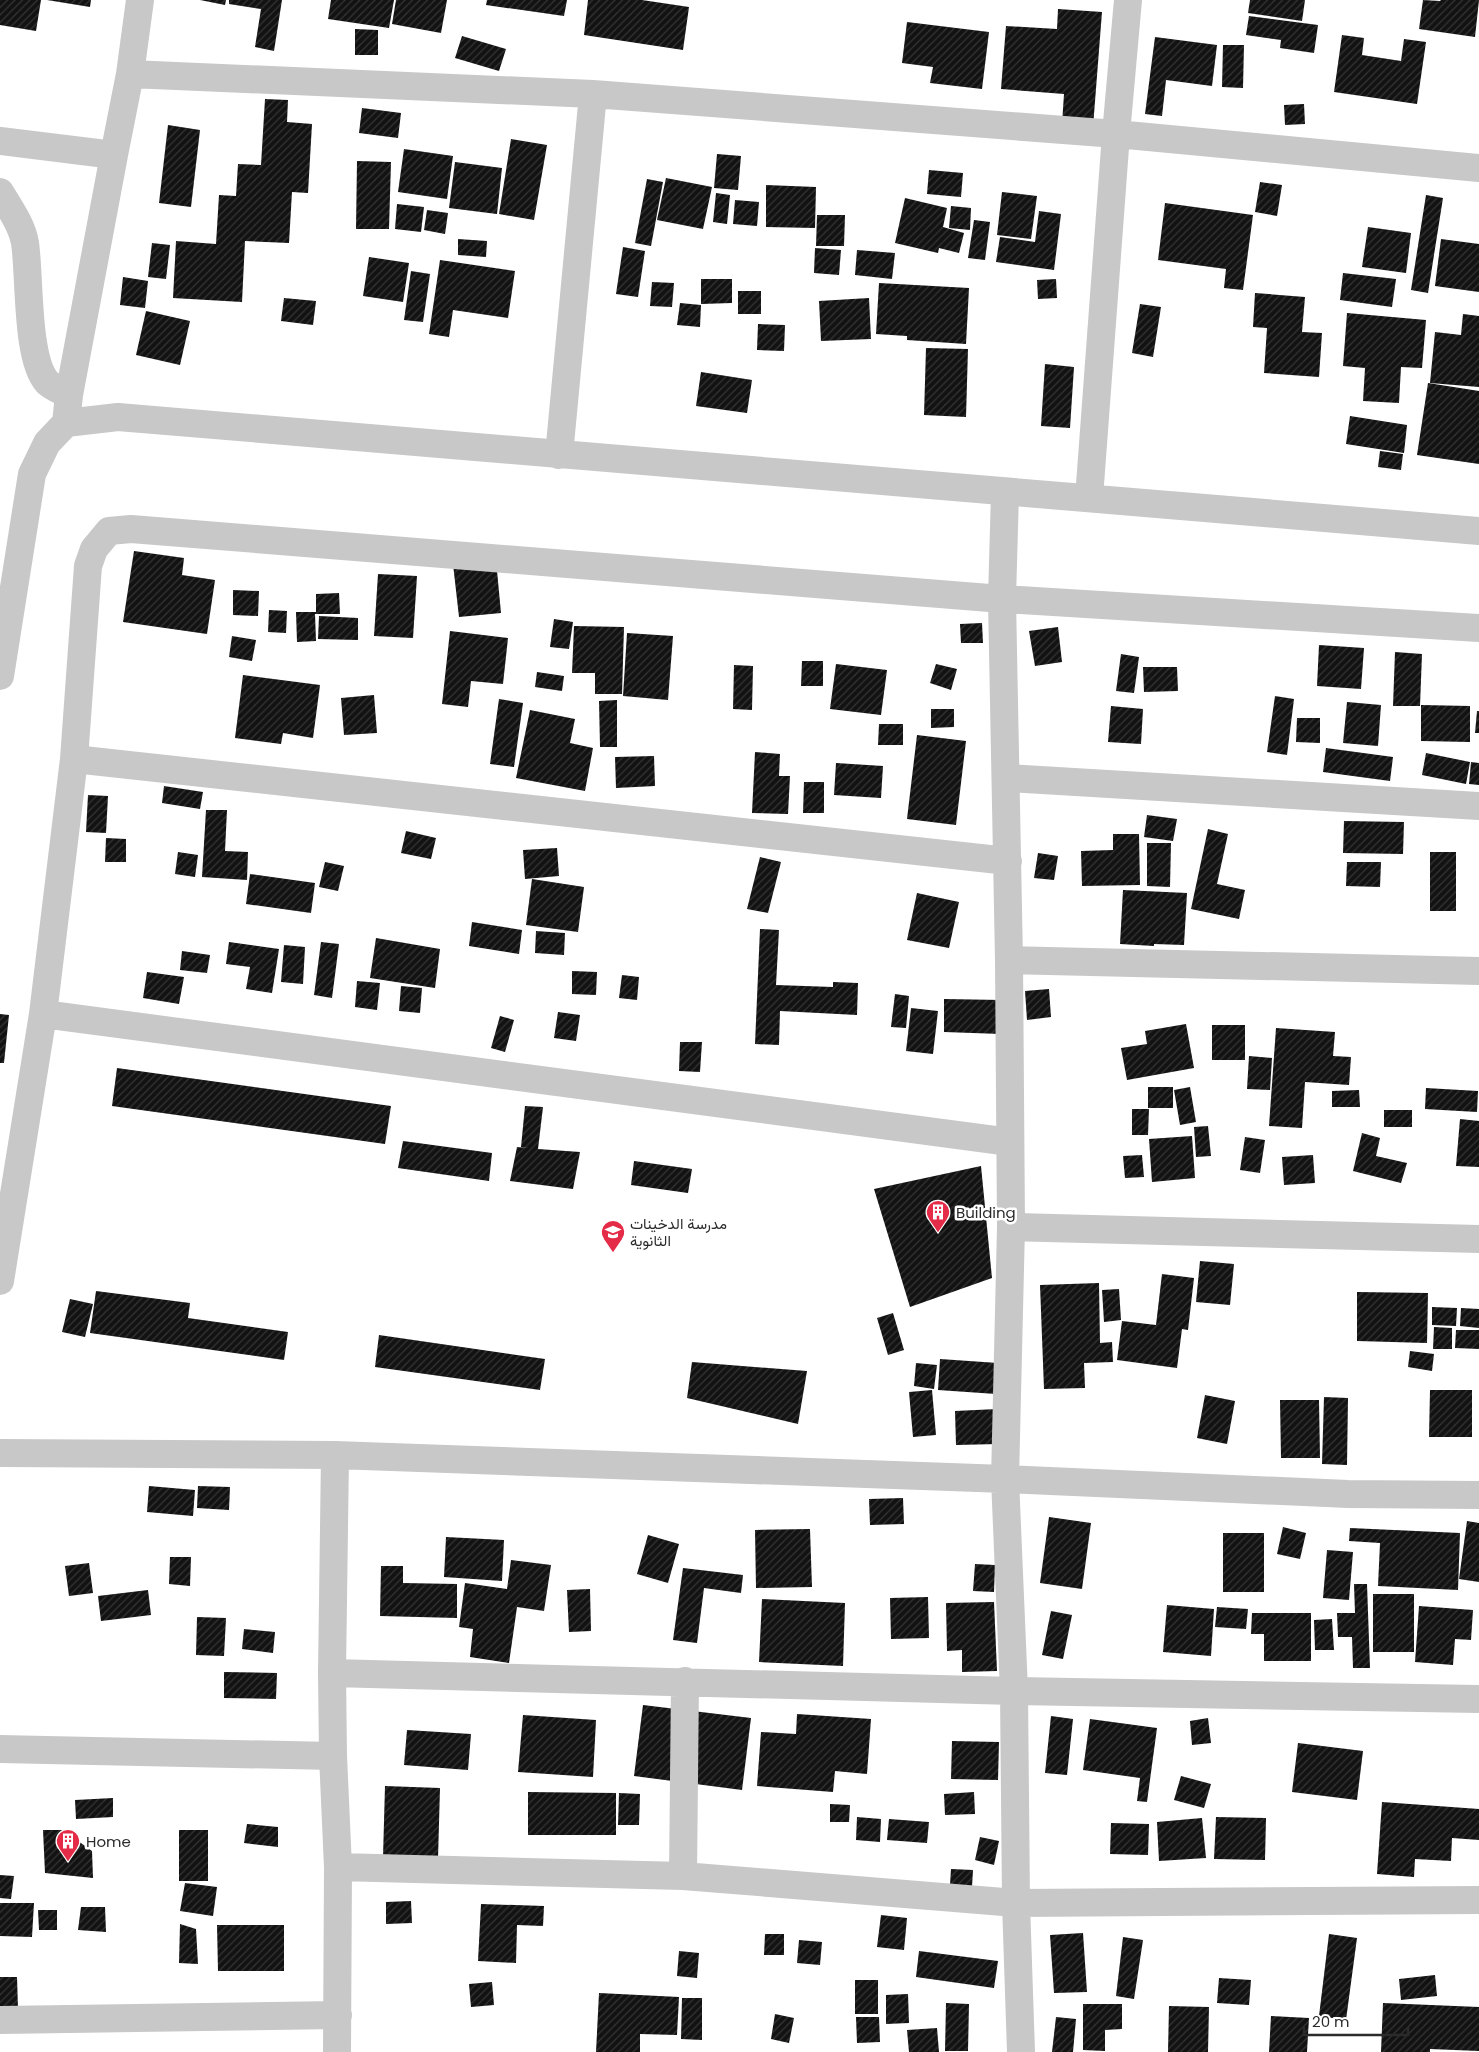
<svg xmlns="http://www.w3.org/2000/svg" width="1479" height="2052" font-family="Poppins,Vazirmatn,sans-serif">
<style>
.building{fill:url(#building-hatch)}
.lines{fill:none;stroke-linecap:round;stroke-linejoin:round}
.minor{stroke:#c8c8c8;stroke-width:28}
.labels{text-anchor:middle;dominant-baseline:central;stroke-width:5;stroke-linejoin:round;paint-order:stroke}
.poi-label{font-size:15px;fill:#2b2b2b;stroke:#fff;text-anchor:start}
</style>
<defs>
<pattern id="building-hatch" width="6" height="6" patternUnits="userSpaceOnUse" patternTransform="scale(1.25)"><rect width="6" height="6" fill="#121212"/><path d="M-1 1l2-2M0 6l6-6M5 7l2-2" fill="none" stroke="#353535"/></pattern>
</defs>
<rect width="100%" height="100%" fill="#fff"/>
<!-- building -->
<path class="building" d="M0,0H41L36,31L0,25Z
M47,0H91L90,7Z
M200,0H226L225,5Z
M229,0H282L274,51L255,47L261,9L229,4Z
M331,0H394L389,28L328,19Z
M396,0H447L441,33L392,24Z
M487,0H567L564,16L486,5Z
M588,0H642L689,7L683,50L584,35Z
M1250,0H1305L1302,21L1248,13Z
M1423,0L1440,1L1441,0H1479L1475,37L1419,29Z
M1058,9L1102,12L1093,127L1062,124L1064,94L1001,89L1006,26L1057,29Z
M1249,16L1318,25L1314,53L1280,48L1281,40L1246,35Z
M907,22L989,32L982,89L930,83L933,67L902,63Z
M355,29L378,30V55H355Z
M1342,35L1364,38L1362,55L1401,61L1404,39L1426,42L1417,104L1334,92Z
M462,36L506,49L499,71L455,58Z
M1155,37L1217,45L1212,86L1166,80L1162,116L1145,114Z
M1223,45H1244L1243,88L1222,87Z
M265,99L288,100L287,122L312,124L308,193L292,192L289,243L245,241L242,302L173,298L176,241L216,244L219,195L236,196L238,164L261,165Z
M1304,104L1305,124L1285,125L1284,105Z
M362,108L401,113L398,138L359,133Z
M168,125L200,130L191,207L159,203Z
M511,139L547,145L534,220L499,214Z
M404,149L453,156L447,199L398,192Z
M717,154L741,156L738,190L714,188Z
M357,161L391,162L389,229H356Z
M455,162L502,168L497,214L449,208Z
M929,170L963,173L961,197L927,194Z
M666,178L712,187L703,229L657,220Z
M647,179L663,182L651,246L635,243Z
M1260,182L1282,185L1277,216L1255,212Z
M766,185L816,187L815,228L766,227Z
M1002,192L1037,196L1031,239L997,235Z
M716,193L730,195L727,224L713,222Z
M1426,195L1443,198L1428,293L1411,290Z
M905,198L947,208L943,227L964,233L959,253L939,248L938,253L895,243Z
M735,200L759,202L757,226L733,224Z
M1165,203L1253,215L1243,290L1224,288L1226,269L1158,260Z
M397,204L424,207L421,232L395,229Z
M951,206L971,208L970,230L949,228Z
M427,210L448,213L445,234L424,230Z
M1039,211L1061,214L1054,270L996,262L1000,237L1035,242Z
M817,215H845L844,246H816Z
M974,220L990,222L985,260L968,258Z
M1368,227L1411,233L1406,273L1362,267Z
M458,239L487,241L486,257L458,255Z
M1441,239L1479,244V292L1435,286Z
M152,243L170,245L166,279L148,277Z
M623,247L645,251L638,297L616,294Z
M815,248L841,250L839,275L814,273Z
M857,250L895,253L892,279L855,275Z
M369,257L409,263L403,302L363,296Z
M440,260L515,271L508,318L453,310L449,337L429,334Z
M411,271L430,274L423,322L404,320Z
M1343,273L1396,279L1392,307L1340,300Z
M123,277L148,281L145,308L120,305Z
M701,279H732V303L701,304Z
M1056,279L1057,298L1038,299L1037,280Z
M652,282L674,283L672,307L650,306Z
M879,283L969,288L966,344L907,340V336L876,334Z
M738,291H761V314H738Z
M1255,293L1305,297L1302,332L1322,333L1319,377L1264,373L1267,328L1253,327Z
M284,298L316,301L313,325L281,321Z
M869,298L871,339L821,341L819,301Z
M680,303L701,305L700,327L677,325Z
M1140,304L1161,307L1153,357L1132,353Z
M146,311L190,321L180,365L136,355Z
M1347,313L1426,320L1422,368L1401,367L1399,403L1363,401L1365,368L1343,366Z
M1463,314L1479,316V387L1430,383L1435,332L1461,335Z
M758,324L785,325L784,351L757,350Z
M926,348L968,349L966,417L924,415Z
M1045,364L1074,367L1070,428L1041,426Z
M701,372L752,380L747,413L696,406Z
M1428,383L1479,391V464L1417,455Z
M1350,416L1407,425L1404,453L1346,444Z
M1380,451L1403,454L1401,470L1378,467Z
M134,551L184,558L182,575L215,580L207,634L123,622Z
M496,560L501,613L459,617L453,564Z
M378,574L417,576L413,638L374,636Z
M233,590L259,591L258,616L233,615Z
M339,593L340,614H315L316,641L297,642L296,612H316V594Z
M269,610L287,611L286,633L268,632Z
M319,616L358,618V640L318,639Z
M554,619L573,622L569,649L550,647Z
M982,623L983,643H961L960,624Z
M574,626L624,627L622,694H595V673H572Z
M1058,627L1062,662L1035,666L1029,631Z
M450,631L508,638L503,684L471,681L468,707L442,704Z
M627,633L673,636L668,700L623,696Z
M232,636L256,640L252,661L229,657Z
M1319,645L1364,648L1361,689L1317,686Z
M1395,652L1422,654L1420,706H1393Z
M1121,654L1139,657L1134,693L1116,691Z
M802,661H823V686H801Z
M836,664L887,670L881,715L830,709Z
M936,664L957,669L951,690L930,683Z
M734,665L753,666L752,710L733,709Z
M1143,667H1177L1178,691L1144,692Z
M537,672L564,676L562,691L535,687Z
M243,675L320,685L313,738L283,733L281,744L235,738Z
M374,695L377,733L344,735L341,698Z
M1275,696L1294,699L1287,755L1267,752Z
M499,699L523,703L514,767L490,764Z
M617,700V747H600L599,701Z
M1347,702L1381,705L1378,746L1343,743Z
M1421,705L1470,706V742L1421,741Z
M1111,706L1143,709L1141,744L1108,742Z
M931,709H954V727L931,728Z
M530,710L575,719L570,743L593,748L585,791L516,778Z
M1477,711H1479V733H1475Z
M1297,718H1320V743L1296,742Z
M879,724H903V745H878Z
M917,735L966,741L956,825L907,819Z
M1326,748L1393,757L1390,781L1323,772Z
M755,752L780,754L779,776H790L788,814L752,813Z
M1426,753L1470,762L1466,784L1422,775Z
M654,756L655,786L616,788L615,757Z
M1471,762L1479,763V785L1469,784Z
M836,763L883,766L881,798L834,795Z
M804,782H824V813H803Z
M164,786L203,792L200,809L162,803Z
M88,795L108,796L106,833L86,832Z
M206,810H227L225,851L248,852L247,880L202,877Z
M1147,815L1177,819L1173,841L1144,837Z
M1344,821L1404,822L1403,854L1343,853Z
M1208,829L1228,834L1217,884L1245,890L1239,919L1191,909Z
M406,831L436,838L431,859L401,853Z
M1113,834H1139L1140,885L1082,886L1081,851L1113,850Z
M106,838L126,839V862H105Z
M1147,843H1171L1170,887L1147,886Z
M557,848L559,876L525,879L523,850Z
M178,852L198,855L195,877L175,874Z
M1430,852H1456V911H1430Z
M1038,853L1058,856L1054,880L1034,878Z
M760,857L781,862L768,913L747,909Z
M325,862L344,866L338,891L319,887Z
M1347,862H1381L1380,887L1346,886Z
M250,874L315,883L311,913L246,904Z
M532,879L584,887L578,932L526,925Z
M1123,890L1187,893L1184,945L1154,944V946L1120,944Z
M917,893L959,902L949,948L907,940Z
M472,922L522,930L519,954L469,946Z
M760,929L779,930L776,985L833,987V982L858,983L857,1015L780,1011L779,1045L755,1044Z
M536,931L565,933L564,955L535,953Z
M376,938L440,949L435,988L370,978Z
M229,942L279,949L272,993L246,989L250,967L226,964Z
M321,942L339,944L332,998L314,995Z
M284,945L305,947L303,984L281,982Z
M182,951L210,955L207,973L180,970Z
M572,971L597,972L596,995L572,994Z
M147,972L184,977L179,1004L143,998Z
M622,975L639,977L637,1000L619,998Z
M357,981L380,983L377,1010L355,1007Z
M401,986L422,988L420,1013L399,1011Z
M1049,989L1051,1017L1027,1020L1025,991Z
M895,994L909,996L906,1028L891,1027Z
M944,999L1002,1000L1001,1034L944,1032Z
M911,1008L938,1011L933,1054L906,1051Z
M558,1012L580,1015L576,1041L554,1038Z
M0,1014L9,1015L4,1063H0Z
M500,1016L514,1020L505,1052L491,1048Z
M1186,1024L1194,1068L1127,1080L1121,1048L1147,1044L1145,1031Z
M1212,1025H1245V1060H1212Z
M1276,1028L1335,1032L1333,1056L1351,1057L1349,1085L1305,1082L1302,1128L1269,1126Z
M680,1042H702L700,1072L679,1071Z
M1249,1056L1272,1058L1270,1090L1247,1089Z
M117,1068L391,1106L385,1144L112,1106Z
M1148,1087H1173V1108H1148Z
M1190,1087L1196,1122L1180,1125L1174,1090Z
M1426,1088L1478,1091L1477,1112L1425,1109Z
M1359,1090L1360,1107H1332V1091Z
M525,1106L543,1107L538,1149L580,1152L573,1189L510,1181L517,1147L528,1148L521,1147Z
M1132,1109H1149L1148,1135H1132Z
M1384,1110H1412V1127H1384Z
M1460,1119L1479,1121V1167L1456,1166Z
M1208,1126L1211,1156L1196,1157L1194,1127Z
M1362,1133L1380,1138L1376,1156L1407,1163L1401,1183L1353,1171Z
M1192,1136L1195,1178L1152,1182L1149,1139Z
M1245,1137L1265,1140L1260,1173L1240,1170Z
M403,1141L492,1153L489,1181L398,1168Z
M1142,1155L1144,1177L1125,1178L1123,1156Z
M1313,1155L1315,1183L1284,1185L1282,1157Z
M634,1161L692,1169L688,1193L631,1185Z
M981,1166L992,1278L910,1307L874,1189Z
M1200,1261L1234,1264L1230,1305L1196,1302Z
M1162,1274L1194,1278L1188,1330L1182,1329L1177,1368L1117,1360L1122,1321L1156,1325Z
M1099,1283L1100,1343L1112,1342L1113,1362L1084,1363L1085,1388L1044,1389L1040,1285Z
M1119,1289L1121,1320L1104,1322L1102,1290Z
M96,1291L190,1303L188,1318L288,1332L284,1360L90,1333Z
M1357,1292L1428,1293L1427,1343L1357,1341Z
M70,1299L93,1304L85,1337L62,1332Z
M1432,1307L1457,1308L1456,1326L1432,1325Z
M1461,1308L1479,1309V1328L1460,1326Z
M893,1313L904,1350L888,1355L877,1318Z
M1434,1327L1452,1328V1349H1433Z
M1456,1330H1479V1349L1455,1348Z
M379,1335L545,1359L540,1390L375,1367Z
M1410,1351L1434,1354L1432,1371L1408,1367Z
M940,1359L998,1363L996,1394L938,1390Z
M692,1362L807,1371L798,1424L687,1398Z
M916,1363L937,1365L934,1389L914,1386Z
M932,1390L936,1435L913,1437L909,1392Z
M1430,1390H1472V1437H1429Z
M1205,1395L1235,1401L1227,1444L1197,1438Z
M1324,1397L1348,1398L1347,1465L1322,1464Z
M1280,1400H1319L1320,1458H1281Z
M997,1409L998,1444L956,1445L955,1411Z
M149,1486L195,1490L193,1516L147,1512Z
M198,1486L230,1487L229,1510L197,1508Z
M903,1498L904,1524L870,1525L869,1499Z
M1049,1517L1091,1523L1082,1589L1040,1583Z
M1467,1521L1479,1523V1582L1459,1579Z
M1283,1527L1306,1533L1300,1559L1277,1554Z
M1350,1528L1460,1533L1458,1590L1378,1586L1380,1543L1349,1541Z
M810,1529L812,1587L756,1588L755,1530Z
M1223,1533H1264V1592H1223Z
M648,1535L679,1544L668,1583L637,1574Z
M446,1537L504,1540L502,1581L444,1577Z
M1327,1550L1353,1552L1349,1600L1323,1598Z
M170,1557H191L190,1586L169,1584Z
M511,1560L551,1565L544,1611L517,1607L509,1663L470,1657L473,1629L459,1627L465,1583L507,1589Z
M89,1563L93,1593L69,1596L65,1566Z
M975,1564L995,1565L994,1592L973,1591Z
M381,1566H403V1583L457,1584V1618L380,1616Z
M683,1568L743,1575L741,1593L704,1588L697,1643L673,1640Z
M1354,1584H1367L1370,1668H1353L1352,1637H1338L1337,1613H1355Z
M590,1589L591,1631L569,1632L567,1590Z
M148,1590L151,1615L101,1621L98,1596Z
M1373,1594H1414V1652H1373Z
M928,1597L929,1638L891,1639L890,1598Z
M762,1599L845,1603L843,1666L759,1662Z
M994,1602L997,1671L962,1672V1650L947,1651L946,1603Z
M1167,1605L1214,1609L1211,1656L1163,1652Z
M1419,1606L1473,1610L1471,1640L1455,1639L1453,1665L1415,1662Z
M1217,1607L1248,1609L1246,1629L1215,1627Z
M1051,1611L1072,1615L1063,1659L1042,1655Z
M1252,1613H1311V1661H1264V1634H1251Z
M197,1617L226,1618L224,1656L196,1655Z
M1332,1619L1334,1650H1315L1314,1620Z
M244,1629L275,1632L273,1653L242,1649Z
M224,1672L277,1673L276,1699L224,1698Z
M643,1705L751,1718L742,1790L634,1776Z
M797,1714L871,1719L867,1774L835,1771L833,1792L757,1786L761,1732L796,1734Z
M523,1715L596,1720L593,1777L518,1772Z
M1051,1716L1073,1719L1067,1775L1045,1773Z
M1208,1718L1211,1743L1192,1745L1190,1721Z
M1090,1719L1157,1728L1147,1802L1137,1801L1140,1778L1083,1770Z
M407,1730L471,1734L468,1770L404,1765Z
M952,1741L999,1742L998,1780L951,1779Z
M1298,1743L1363,1751L1357,1800L1292,1792Z
M1181,1776L1211,1784L1204,1808L1174,1800Z
M385,1786L440,1788L438,1859L383,1857Z
M528,1792L616,1793V1835H528Z
M974,1792L975,1814L945,1815L944,1794Z
M619,1793L640,1794L639,1825H618Z
M113,1798V1817L76,1819L75,1800Z
M1382,1802L1479,1809V1840L1452,1838L1451,1861L1415,1859L1414,1877L1377,1874Z
M830,1804L850,1805L849,1822H830Z
M857,1817L881,1819L880,1842L856,1840Z
M1216,1817L1266,1818L1265,1860L1214,1859Z
M1202,1818L1206,1858L1159,1861L1157,1822Z
M889,1819L929,1822L927,1843L887,1840Z
M1111,1823L1149,1824L1148,1855L1110,1854Z
M247,1824L278,1827V1847L244,1843Z
M43,1830H63L92,1851L93,1878L45,1873Z
M179,1830H208V1881H179Z
M980,1837L999,1841L994,1865L975,1860Z
M951,1869L973,1870L972,1887L950,1885Z
M0,1875L14,1876L11,1899L0,1898Z
M185,1883L217,1887L213,1916L180,1911Z
M411,1901L412,1923L386,1924V1902Z
M0,1903H34L32,1937L0,1936Z
M481,1904L544,1906L543,1926L517,1925L516,1963L478,1961Z
M81,1907H105L106,1932L78,1930Z
M38,1910H57V1930H39Z
M881,1915L907,1918L904,1950L877,1947Z
M180,1924L196,1929L198,1964L179,1963Z
M217,1925H284V1971H218Z
M1083,1933L1087,1992L1054,1993L1050,1935Z
M765,1934H784V1955H764Z
M1329,1934L1357,1938L1346,2020L1319,2016Z
M1123,1937L1143,1940L1134,1999L1116,1996Z
M799,1940L822,1942L820,1965L797,1963Z
M679,1951L699,1953L697,1978L677,1976Z
M919,1951L998,1961L994,1988L916,1977Z
M1435,1975L1437,1996L1401,2000L1399,1979Z
M0,1977H17L18,2009L0,2011Z
M1219,1978L1251,1980L1249,2005L1217,2003Z
M855,1980H878V2014H855Z
M492,1982L494,2005L471,2007L469,1984Z
M599,1993L679,1997L677,2035L640,2034V2052H596Z
M908,1994L909,2023L886,2024V1995Z
M682,1998H702V2040L681,2039Z
M946,2003L969,2004L968,2051H945Z
M1383,2003L1479,2007V2051L1430,2049V2052H1381Z
M1083,2004H1122V2029L1105,2030V2051L1083,2050Z
M1169,2006L1209,2007L1208,2052H1168Z
M775,2014L794,2018L789,2043L771,2039Z
M1271,2016L1309,2018L1307,2052H1269Z
M856,2017H879L880,2042L857,2043Z
M1056,2017L1076,2019L1073,2052H1052Z
M937,2028L939,2052H909L907,2030Z"/>
<g class="lines">
<!-- minor -->
<path class="minor" d="M130,74L593,94L1116,134L1479,168
M0,141L114,155
M0,192C9,207 22,225 25,243C30,276 26,359 47,382C52,387 62,391 69,395
M66,423L118,417L1479,531
M559,455L593,94
M1005,492L1002,599L1009,960L1011,1227L1005,1479L1014,1691L1016,1903L1021,2052
M1089,498L1116,134L1128,0
M0,676L32,474L47,443L66,423L69,395L114,155L130,74L140,0
M74,759L1008,861
M1006,778L1479,806
M1009,960L1479,971
M43,1014L1010,1142
M1011,1227L1479,1239
M0,1281L43,1014L74,759L88,566L94,549L109,531L131,529L1002,599L1479,628
M0,1453L335,1455L1005,1479L1348,1494L1479,1495
M335,1455L332,1673L333,1756L338,1867L337,2052
M332,1673L1014,1691L1479,1699
M0,1749L333,1756
M338,1867L683,1876L1016,1903L1479,1900
M683,1876L685,1681
M0,2020L338,2015"/>
</g>
<!-- icons -->
<defs>
<g id="building-pin" transform="scale(1.25)"><path d="M0 17L-7.5 6A9.5 9.5 0 1 1 7.5 6Z" fill="#e42c48" stroke="#fff"/><path d="M-4-6H4V6H1V3H-1V6H-4ZM-2.5-4.3h1.7v1.8h-1.7ZM.8-4.3h1.7v1.8H.8ZM-2.5-1h1.7V.8h-1.7ZM.8-1h1.7V.8H.8Z" fill="#fff"/></g>
<g id="school-pin" transform="scale(1.25)"><path d="M0 17L-7.5 6A9.5 9.5 0 1 1 7.5 6Z" fill="#e42c48" stroke="#fff"/><path d="M0-5L7-2L0 1L-7-2ZM-4 1L0 2.5L4 1V4Q0 6-4 4Z" fill="#fff"/></g>
</defs>
<g fill-rule="evenodd">
<use href="#building-pin" x="938" y="1212"/>
<use href="#school-pin" x="613" y="1232"/>
<use href="#building-pin" x="68" y="1841"/>
</g>
<g class="labels">
<!-- poi labels -->
<g class="poi-label">
<text x="956" y="1212">Building</text>
<text x="630" y="1223">مدرسة الدخينات<tspan x="630" dy="17">الثانوية</tspan></text>
<text x="86" y="1841">Home</text>
</g>
</g>
<!-- scale -->
<path d="M1304 2027v8h104v-8" fill="none" stroke="#2b2b2b" stroke-width="2.5"/>
<text x="1312" y="2027" font-size="15" fill="#2b2b2b" stroke="#ffffff" stroke-width="4" paint-order="stroke">20 m</text>
</svg>
